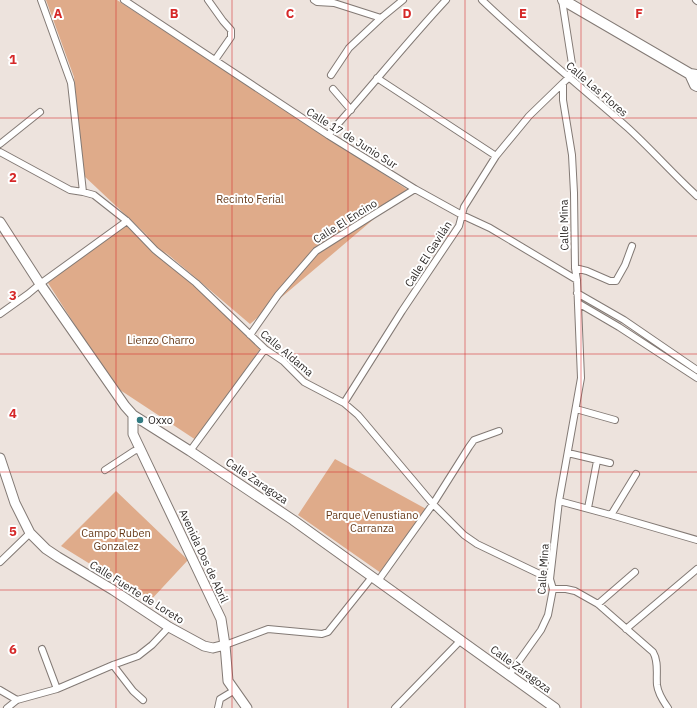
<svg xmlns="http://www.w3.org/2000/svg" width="697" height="708" font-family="'IBM Plex Sans',sans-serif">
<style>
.green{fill:#dfab8a}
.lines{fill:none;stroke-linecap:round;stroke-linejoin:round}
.street-casing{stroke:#837a75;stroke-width:8}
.secondary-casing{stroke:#837a75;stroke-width:11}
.primary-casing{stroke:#837a75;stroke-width:12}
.street{stroke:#fff;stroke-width:6}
.secondary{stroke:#fff;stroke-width:9}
.primary{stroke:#fff;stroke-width:10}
.grid{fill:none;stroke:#d62828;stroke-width:1;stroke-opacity:0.55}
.poi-dot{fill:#327b82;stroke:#fff;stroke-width:1.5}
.labels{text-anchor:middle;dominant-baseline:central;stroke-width:4;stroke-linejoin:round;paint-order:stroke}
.street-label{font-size:11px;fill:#2c2826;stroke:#fff}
.park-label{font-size:11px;fill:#663918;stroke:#fff}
.poi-label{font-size:11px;fill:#2c2826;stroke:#fff;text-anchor:start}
.grid-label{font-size:13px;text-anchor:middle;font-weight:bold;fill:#d62828;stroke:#fff;stroke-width:4;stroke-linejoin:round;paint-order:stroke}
</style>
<rect width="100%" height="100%" fill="#ede3dd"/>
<!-- green -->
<path class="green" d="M46,0H117L408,190L250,324L164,251L260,349L196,440L114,386L48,283L127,219L150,238L82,174L74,77Z
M335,459L428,510L381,573L298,515Z
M116,491L188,560L150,601L61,546Z"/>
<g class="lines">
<!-- street casing -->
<g class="street-casing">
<path id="street" d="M41,0L71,83L83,192
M124,0L328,135L415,189L462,215L490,228L577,280
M208,0L223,21L231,30V37L215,60
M314,0L317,2L334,3L381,18
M482,0C529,45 579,85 628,128C652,150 673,174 697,196
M696,0L697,1
M331,75L349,48L381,18L403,0
M377,78L496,156
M333,89L351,110
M328,135C368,91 405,44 446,0
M0,144L40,112
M0,152L70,190L83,192L94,195L127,221L155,250L196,283L265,349L283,361L304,382L344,403L358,415L433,504L464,535L477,544L550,579
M575,268L587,271L610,281H616L625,265L632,246
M577,293L624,320L697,370
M578,303L619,327L697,378
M0,314L28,294L40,284L127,221
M250,335L278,295L316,251L373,215L415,189
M344,403L402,311L453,235L459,226L464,207L496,156L529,116L563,83
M576,409L615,420
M190,451L265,349
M568,453L610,463
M105,470L134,451L140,449
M559,501L611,515L697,540
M588,508L597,461
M611,515L636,474
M0,562L30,533
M378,581L433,504L469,447L474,440L499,431
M553,589H566L575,591L598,604L653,652C659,662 656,674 657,685C658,693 663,701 668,708
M598,604L635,572
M626,629L697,569
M225,645L268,629L322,634L328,632L372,577
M42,649L57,689
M113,665L133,691L143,700
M509,675L541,630L548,615L553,589L550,579L559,501L581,378L577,280L575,268L574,193L572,155L563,100V83C569,78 572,74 572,64L562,0
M0,690L17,700
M7,708L17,700L57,689L113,665L138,656L152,645L169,627
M218,708L220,699L235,690
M395,708L461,640"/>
</g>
<!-- secondary casing -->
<g class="secondary-casing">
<path id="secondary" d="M0,222L40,284L125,406L133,415L190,451L293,520L555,708
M133,415V434L221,619L225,645L228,681L247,708
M0,458L15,503L30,533L46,549L58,557L113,590L169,627L204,646L213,648L225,645"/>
</g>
<!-- primary casing -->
<g class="primary-casing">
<path id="primary" d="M563,0L690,74L697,75
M690,74L695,85L697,86"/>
</g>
<!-- street -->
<use href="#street" class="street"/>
<!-- secondary -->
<use href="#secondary" class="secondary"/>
<!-- primary -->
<use href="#primary" class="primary"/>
</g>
<!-- grid -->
<path class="grid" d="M116,0V708M232,0V708M348,0V708M465,0V708M581,0V708M0,118H697M0,236H697M0,354H697M0,472H697M0,590H697"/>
<!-- markers -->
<circle class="poi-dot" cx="140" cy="420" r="4"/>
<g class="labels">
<!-- street labels -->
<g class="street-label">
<text transform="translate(597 89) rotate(41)">Calle Las Flores</text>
<text transform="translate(352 138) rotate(32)">Calle 17 de Junio Sur</text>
<text transform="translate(345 221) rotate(-32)">Calle El Encino</text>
<text transform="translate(564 225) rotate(-91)">Calle Mina</text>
<text transform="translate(428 254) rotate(-57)">Calle El Gavilán</text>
<text transform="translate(287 353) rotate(40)">Calle Aldama</text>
<text transform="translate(257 481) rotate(34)">Calle Zaragoza</text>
<text transform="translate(204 556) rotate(65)">Avenida Dos de Abril</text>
<text transform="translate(543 569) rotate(-86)">Calle Mina</text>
<text transform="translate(137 592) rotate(32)">Calle Fuerte de Loreto</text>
<text transform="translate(521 669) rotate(36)">Calle Zaragoza</text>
</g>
<!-- park labels -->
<g class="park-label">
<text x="250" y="199">Recinto Ferial</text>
<text x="161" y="340">Lienzo Charro</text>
<text x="372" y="515">Parque Venustiano<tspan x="372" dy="13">Carranza</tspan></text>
<text x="116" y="533">Campo Ruben<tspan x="116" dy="13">Gonzalez</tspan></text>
</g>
<!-- poi labels -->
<g class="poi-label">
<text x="148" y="420">Oxxo</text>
</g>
</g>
<g class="grid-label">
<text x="58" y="18">A</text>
<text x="174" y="18">B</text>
<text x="290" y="18">C</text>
<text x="407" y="18">D</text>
<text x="523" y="18">E</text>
<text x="639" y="18">F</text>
<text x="13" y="64">1</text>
<text x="13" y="182">2</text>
<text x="13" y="300">3</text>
<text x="13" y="418">4</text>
<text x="13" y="536">5</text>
<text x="13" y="654">6</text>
</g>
</svg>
